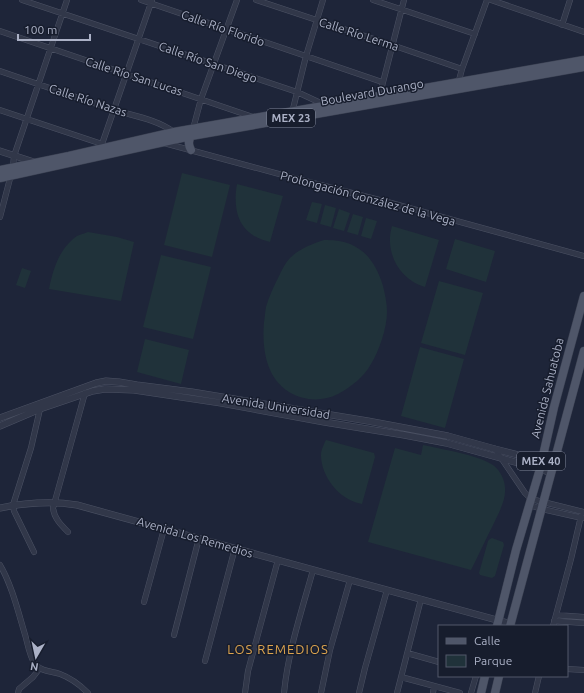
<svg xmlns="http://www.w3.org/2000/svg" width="584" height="693" font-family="Ubuntu,sans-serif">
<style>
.green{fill:#20323a}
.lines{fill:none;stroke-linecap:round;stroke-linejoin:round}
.minor-casing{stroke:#4c5264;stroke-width:6}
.tertiary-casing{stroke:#4c5264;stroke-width:7}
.primary-casing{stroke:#3b4152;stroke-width:9}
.minor{stroke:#313749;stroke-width:5}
.tertiary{stroke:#313749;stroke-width:6}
.primary{stroke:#4f5669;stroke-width:8}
.labels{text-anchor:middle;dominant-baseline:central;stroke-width:3;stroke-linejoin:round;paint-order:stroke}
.shield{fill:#171d2d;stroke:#7f8598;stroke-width:1}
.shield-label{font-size:11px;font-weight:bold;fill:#abb1c6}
.street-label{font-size:12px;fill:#abb1c6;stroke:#171d2d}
.neighbourhood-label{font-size:13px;letter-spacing:1px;fill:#dda44f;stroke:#171d2d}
</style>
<rect width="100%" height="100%" fill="#1e2539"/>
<!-- green -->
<path class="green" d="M182,173L230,185L212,257L164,245Z
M237,184L283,196L270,242C263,240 256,238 250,233C235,222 234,201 237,184Z
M312,202L322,204L317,223L306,220Z
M325,205L336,208L331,227L320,224Z
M339,209L350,213L344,231L333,228Z
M353,214L363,217L358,235L347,232Z
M366,218L377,221L371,239L361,236Z
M392,226L439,240L425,287C404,281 389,261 390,238C390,234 391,230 392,226Z
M88,232L117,237L134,242L121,301L49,289C53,270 58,252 73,239C77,235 83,234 88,232Z
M455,239L495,251L486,282L446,269Z
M324,240C357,239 374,256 383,286C385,294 387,303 387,312C387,328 379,351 371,364C364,377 351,387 338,394C322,402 304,401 289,392C265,377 262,347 264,322C265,317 265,312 266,307C269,296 274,286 279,276C282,270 285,263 290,258C298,250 313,243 324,240Z
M161,255L211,267L193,339L143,327Z
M22,268L31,271L25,288L16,285Z
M439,281L483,293L465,355L421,343Z
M145,339L189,350L181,384L137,372Z
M420,347L464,359L445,428L401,416Z
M326,440L374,453L375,457L362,504C358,503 354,502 350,500C334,492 321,473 321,455C321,450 324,444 326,440Z
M423,445C441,449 478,455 493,465C501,471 506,482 505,492C505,501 498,515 494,523C486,539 479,554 471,570L368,542L395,448L421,455Z
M492,538L503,542L504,545L495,576L492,578L480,575L479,573L488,541L490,539Z"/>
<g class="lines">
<!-- minor casing -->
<g class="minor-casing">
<path id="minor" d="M22,0L297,92L325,105
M141,0L382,82
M256,0L392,45L462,69
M373,0L475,34
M491,0L584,32
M562,25L570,0
M0,31L253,117
M0,71C38,84 76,97 114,110C134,116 156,119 174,132
M458,84L462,69L487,0
M379,98L404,0
M0,110L102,144L103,147
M292,113L306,56L323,0
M193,129L201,99L237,0
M164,143L305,181L391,203L584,256
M102,144L152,0
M0,217L13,167L14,156L67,0
M495,449L525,493L531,499L584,512
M529,505L542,509L582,518
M68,532C61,525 54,518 53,508L85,393
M34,552L14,511L13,505L31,448L40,409
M0,565C12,585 19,615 26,638C28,646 30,657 35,664C42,672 51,671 60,674C71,678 80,685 88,693
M144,602L164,529
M556,615L584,617
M554,621L584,623
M553,626L571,559L582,512
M174,635L199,538
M407,653L439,662
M205,661L235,548
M567,669L584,670
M401,677L460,693
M18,693L19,689L33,677L40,668
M245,693L248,671L278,560
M284,693C288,651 302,610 313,570
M321,693L330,650L350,580
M359,693L365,668L387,590
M397,693L421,599
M433,693L434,686
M471,693L476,676
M535,693L539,676"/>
</g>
<!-- tertiary casing -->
<g class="tertiary-casing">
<path id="tertiary" d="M0,151L37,163
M0,418L96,383L106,381L119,382L137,385L192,392L368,421L448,436L495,449L554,464
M0,426L40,409L93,391L105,389L134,390L221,403L324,422L404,435L446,443L540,469L551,473
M0,508C25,503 52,501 77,505L511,624"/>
</g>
<!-- primary casing -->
<g class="primary-casing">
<path id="primary" d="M191,136C188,141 188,145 191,150
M0,170L69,156L174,132L584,60
M0,178L191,136L584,67
M497,626L516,550L540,469L554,407L584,296
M510,626L584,351
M481,693L485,676
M495,693L499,676"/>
</g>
<!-- minor -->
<use href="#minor" class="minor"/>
<!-- tertiary -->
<use href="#tertiary" class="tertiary"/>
<!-- primary -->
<use href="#primary" class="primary"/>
</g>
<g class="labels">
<!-- shield labels -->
<g class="shield">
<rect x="267" y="109" width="48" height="18" rx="3"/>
<rect x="517" y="452" width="48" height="18" rx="3"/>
</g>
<g class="shield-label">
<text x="291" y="118">MEX 23</text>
<text x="541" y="461">MEX 40</text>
</g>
<!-- street labels -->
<g class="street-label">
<text transform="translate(223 28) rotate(19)">Calle Río Florido</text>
<text transform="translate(359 34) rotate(18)">Calle Río Lerma</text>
<text transform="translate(208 62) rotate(19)">Calle Río San Diego</text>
<text transform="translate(134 76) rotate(18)">Calle Río San Lucas</text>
<text transform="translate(372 92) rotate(-10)">Boulevard Durango</text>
<text transform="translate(88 100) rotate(18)">Calle Río Nazas</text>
<text transform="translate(368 198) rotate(15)">Prolongación González de la Vega</text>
<text transform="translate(547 388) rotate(-76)">Avenida Sahuatoba</text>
<text transform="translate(276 406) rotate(9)">Avenida Universidad</text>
<text transform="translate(195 537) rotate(16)">Avenida Los Remedios</text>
</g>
<!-- neighbourhood labels -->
<g class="neighbourhood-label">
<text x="278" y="649">LOS REMEDIOS</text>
</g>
</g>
<!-- legend -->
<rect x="438" y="625" width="130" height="52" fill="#171d2d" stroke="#52586a"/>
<rect x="446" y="638" width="20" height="6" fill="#4f5669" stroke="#52586a"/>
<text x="474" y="645" font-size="12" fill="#abb1c6">Calle</text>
<rect x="446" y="655" width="20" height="12" fill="#20323a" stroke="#52586a"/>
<text x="474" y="665" font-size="12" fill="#abb1c6">Parque</text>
<!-- north arrow -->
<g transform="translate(36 657) rotate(189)" stroke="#171d2d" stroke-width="3" paint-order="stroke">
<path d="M0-3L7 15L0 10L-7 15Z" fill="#abb1c6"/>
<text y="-6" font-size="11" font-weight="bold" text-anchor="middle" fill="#abb1c6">N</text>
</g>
<!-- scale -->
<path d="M18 34v6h72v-6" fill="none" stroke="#abb1c6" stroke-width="2"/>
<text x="24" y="34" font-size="12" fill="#abb1c6" stroke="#171d2d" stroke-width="3" paint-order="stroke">100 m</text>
</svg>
